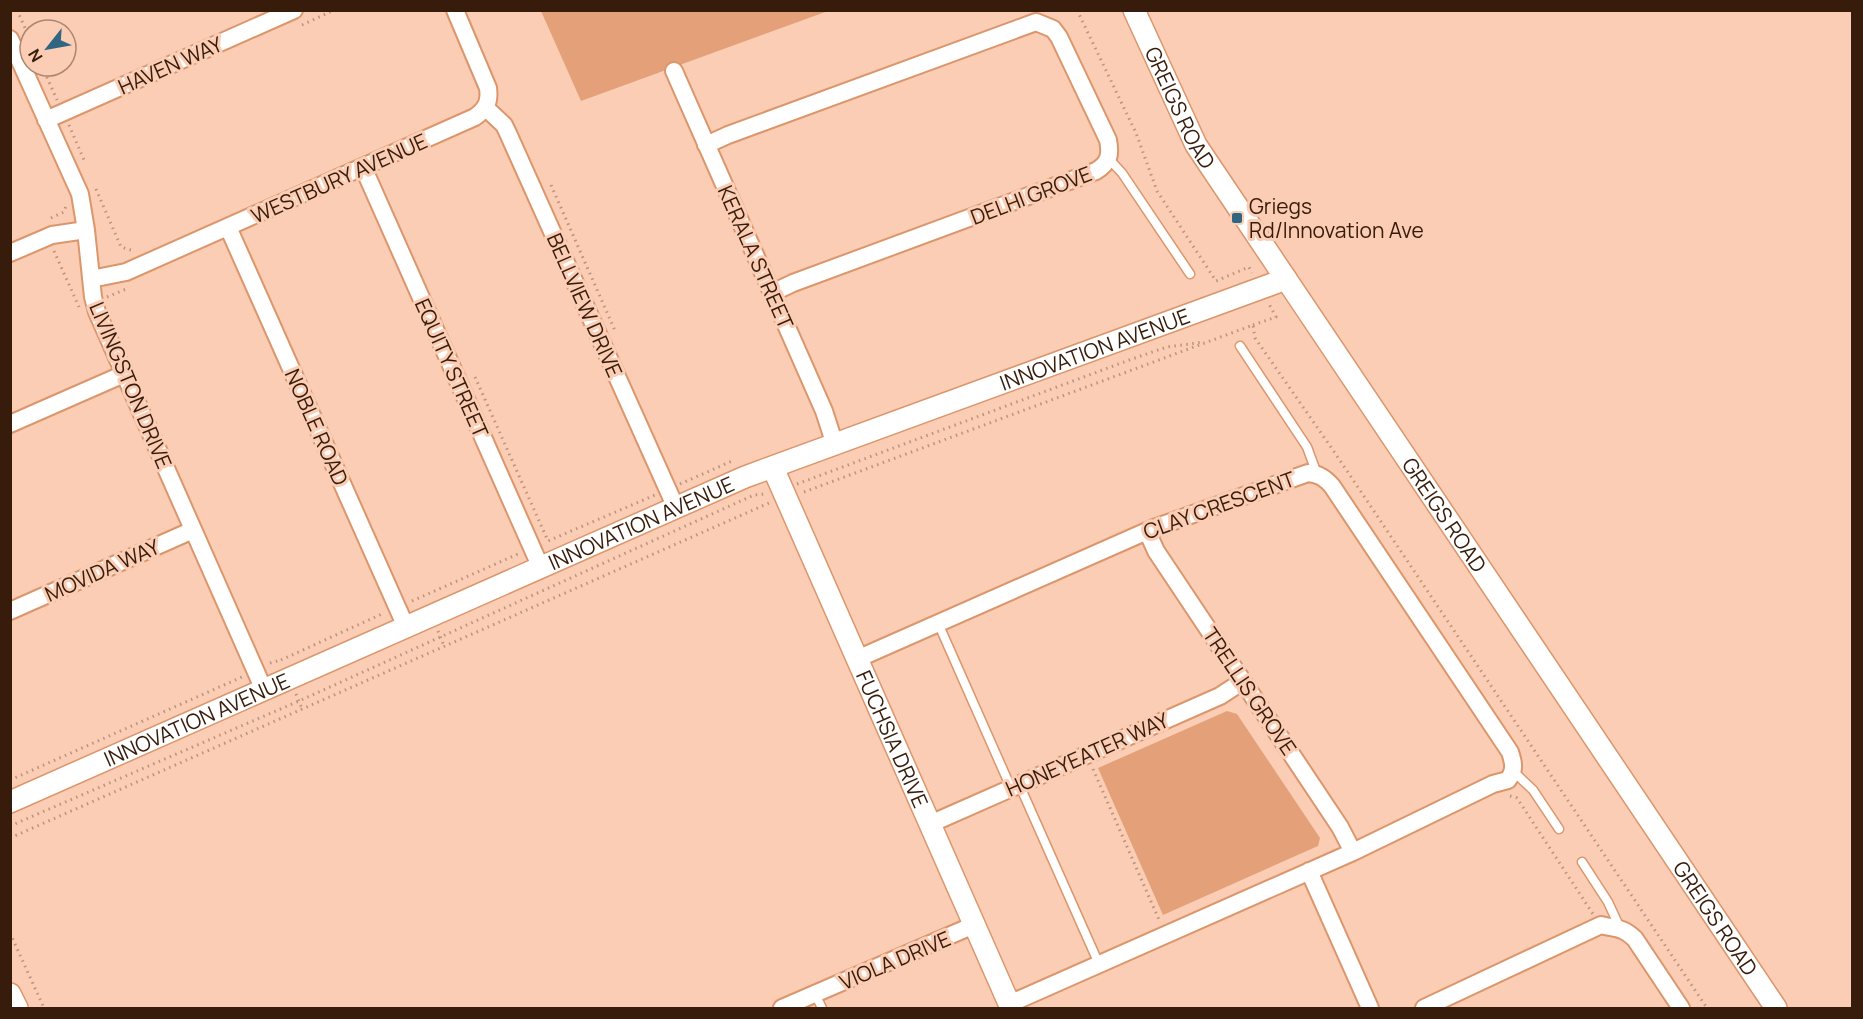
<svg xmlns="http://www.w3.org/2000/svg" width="1863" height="1019" font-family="Manrope,sans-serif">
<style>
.green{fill:#e4a179}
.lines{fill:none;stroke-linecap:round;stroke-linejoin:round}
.service-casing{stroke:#db966c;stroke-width:11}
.minor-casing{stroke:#db966c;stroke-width:20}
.tertiary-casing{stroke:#db966c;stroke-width:24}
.path{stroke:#bc947e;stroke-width:3;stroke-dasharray:1.5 4.5;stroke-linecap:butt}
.service{stroke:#fff;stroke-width:8}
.minor{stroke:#fff;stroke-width:16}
.tertiary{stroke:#fff;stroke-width:21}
.poi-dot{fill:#2f6681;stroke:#facdb4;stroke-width:2}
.labels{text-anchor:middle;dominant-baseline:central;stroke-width:6;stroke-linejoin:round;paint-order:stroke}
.street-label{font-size:21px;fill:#371c0b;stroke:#facdb4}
.poi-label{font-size:21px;fill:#371c0b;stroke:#facdb4;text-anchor:start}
</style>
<rect width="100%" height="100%" fill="#facdb4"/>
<!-- green -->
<path class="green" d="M541,11H828L581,101Z
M1227,711L1237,714L1320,838L1318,846L1163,915L1098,768Z"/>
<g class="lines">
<!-- service casing -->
<g class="service-casing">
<path id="service" d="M1109,159L1122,173L1190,274
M1240,346L1307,447L1317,474
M938,623L1011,788
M1514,772L1533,790L1559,829
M1019,784L1099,964
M1582,862L1608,902L1620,928
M815,994L822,1008"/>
</g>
<!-- minor casing -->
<g class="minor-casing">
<path id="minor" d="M10,39L80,194L86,230L93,297L97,312L264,690
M674,71L824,411L835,445
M486,108L504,125L507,131L676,508
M46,120L294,10
M706,145L728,135L1036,22L1053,29L1059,37L1108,140C1111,155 1109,163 1096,171L793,283L772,293
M363,167L541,568
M228,227L406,627
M10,253L52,235L86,230
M91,279L126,272L475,117C486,109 490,102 488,88L455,10
M10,424L124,374
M1147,531L1156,551L1340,827L1353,852
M10,611L193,530
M857,659L1154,528L1308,473C1319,474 1325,478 1332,486L1510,752C1514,764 1515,770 1508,780L1493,784L1353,852L1009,1004
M930,824L1220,696L1243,681
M1309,871L1370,1008
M782,1008L974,925
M1424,1008L1601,925C1616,929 1623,927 1635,939L1681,1008"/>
</g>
<!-- tertiary casing -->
<g class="tertiary-casing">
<g id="tertiary">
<path id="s1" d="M1134,10L1196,145L1776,1008"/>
<path id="s2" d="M773,468L1011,1008"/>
<path id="s3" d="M10,802L745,477L1286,279"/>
<path d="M10,994L17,1008"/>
</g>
</g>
<!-- path -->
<path class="path" d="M17,10L30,39
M1077,10L1136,133L1157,191L1216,281L1249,267L1252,273
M302,25L334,10
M42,66L57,100
M69,125L84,160
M551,185L616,333
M96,189L121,247L134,251
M51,218L64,212L66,206
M54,251L79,307
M107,297L126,289
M1253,325L1276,317L1268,302
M475,377L548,541L655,495
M680,484L732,461
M797,484L1132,359L1167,347L1204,342
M804,492L1253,325L1255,338L1335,453L1707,1008
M412,601L518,554
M438,631L444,646
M281,660L384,613
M270,663L281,660
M296,694L302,709
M1093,769L1160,922
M10,780L242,677
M1510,796L1517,798L1593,914
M10,826L299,701L754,495L766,494
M10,838L769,503
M10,933L44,1008"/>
<!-- service -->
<use href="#service" class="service"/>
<!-- minor -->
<use href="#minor" class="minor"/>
<!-- tertiary -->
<use href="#tertiary" class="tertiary"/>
</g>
<!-- markers -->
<rect class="poi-dot" x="1231" y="212" width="12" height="12" rx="3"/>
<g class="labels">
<!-- street labels -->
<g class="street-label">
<text transform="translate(170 65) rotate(-24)">HAVEN WAY</text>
<text stroke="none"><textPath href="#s1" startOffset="108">GREIGS ROAD</textPath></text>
<text transform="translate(339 178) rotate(-24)">WESTBURY AVENUE</text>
<text transform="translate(1031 195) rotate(-21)">DELHI GROVE</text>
<text transform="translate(756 257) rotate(66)">KERALA STREET</text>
<text transform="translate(585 305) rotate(66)">BELLVIEW DRIVE</text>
<text stroke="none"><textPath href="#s3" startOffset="1176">INNOVATION AVENUE</textPath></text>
<text transform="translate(452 368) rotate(66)">EQUITY STREET</text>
<text transform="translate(131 385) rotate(67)">LIVINGSTON DRIVE</text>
<text transform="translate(317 427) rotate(66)">NOBLE ROAD</text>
<text transform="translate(1219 505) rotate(-20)">CLAY CRESCENT</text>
<text stroke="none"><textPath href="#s1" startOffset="594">GREIGS ROAD</textPath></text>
<text stroke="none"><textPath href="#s3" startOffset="690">INNOVATION AVENUE</textPath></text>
<text transform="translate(102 570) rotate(-24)">MOVIDA WAY</text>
<text transform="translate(1250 691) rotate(56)">TRELLIS GROVE</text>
<text stroke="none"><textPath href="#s3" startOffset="204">INNOVATION AVENUE</textPath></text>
<text stroke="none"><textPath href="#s2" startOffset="296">FUCHSIA DRIVE</textPath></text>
<text transform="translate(1087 754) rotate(-24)">HONEYEATER WAY</text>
<text stroke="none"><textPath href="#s1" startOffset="1080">GREIGS ROAD</textPath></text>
<text transform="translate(895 960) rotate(-23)">VIOLA DRIVE</text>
</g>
<!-- poi labels -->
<g class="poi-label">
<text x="1249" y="206">Griegs<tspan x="1249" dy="24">Rd/Innovation Ave</tspan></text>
</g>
</g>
<!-- border -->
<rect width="1863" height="1019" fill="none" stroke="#371c0b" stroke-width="24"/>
<!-- north arrow -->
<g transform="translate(48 48) rotate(239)"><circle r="28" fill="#facdb4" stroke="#ac8670" stroke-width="1.5"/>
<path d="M0-4.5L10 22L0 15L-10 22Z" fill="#2f6681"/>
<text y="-9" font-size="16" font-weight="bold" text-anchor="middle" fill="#371c0b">N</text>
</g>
</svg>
